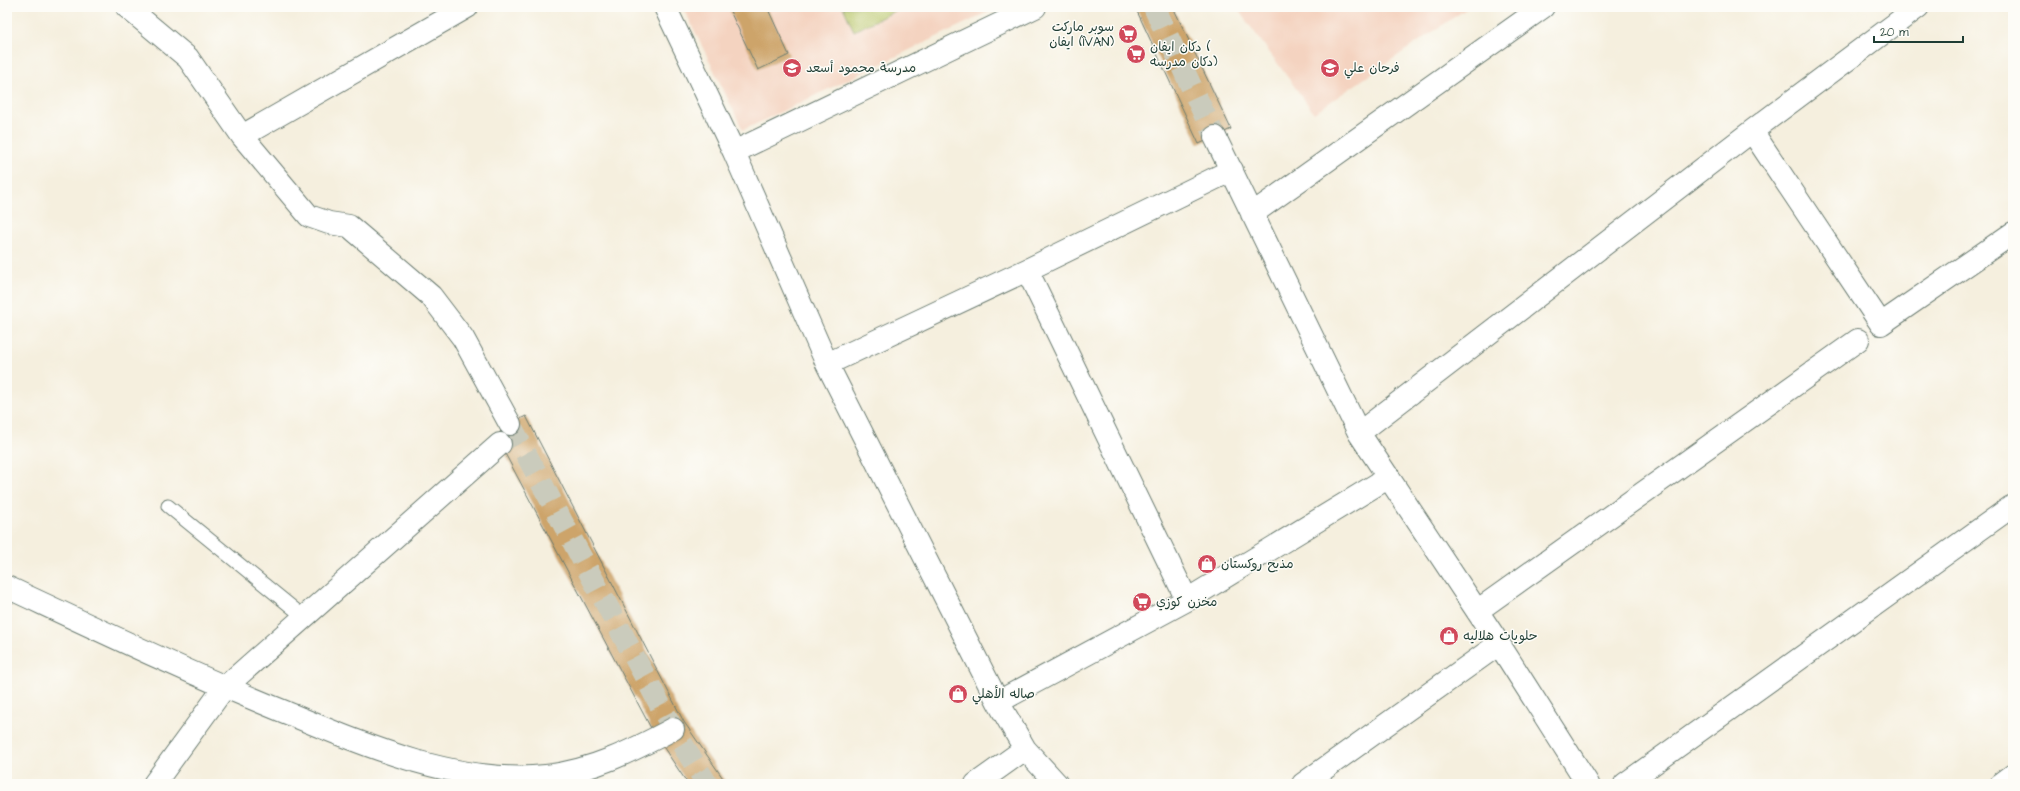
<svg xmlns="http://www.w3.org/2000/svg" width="2020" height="791" font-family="'Architects Daughter','Playpen Sans Arabic',sans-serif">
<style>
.built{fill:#f4d3c0}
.green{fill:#b7c567;stroke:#6b814e}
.building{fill:#cda46b}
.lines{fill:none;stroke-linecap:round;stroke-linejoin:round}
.minor-tunnel{stroke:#cacbbc;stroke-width:22;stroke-dasharray:22 11;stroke-linecap:butt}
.service-casing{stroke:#6a7b70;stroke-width:15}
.minor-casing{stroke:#6a7b70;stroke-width:24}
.service{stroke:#fff;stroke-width:13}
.minor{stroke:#fff;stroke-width:22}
.labels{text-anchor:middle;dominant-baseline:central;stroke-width:3;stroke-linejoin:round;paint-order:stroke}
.poi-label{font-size:13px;fill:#1f3d34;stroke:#fdfcf7;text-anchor:start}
</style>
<rect width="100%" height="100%" fill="#fdfcf7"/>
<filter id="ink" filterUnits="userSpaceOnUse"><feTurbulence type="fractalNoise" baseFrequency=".025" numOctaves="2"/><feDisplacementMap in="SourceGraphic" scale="8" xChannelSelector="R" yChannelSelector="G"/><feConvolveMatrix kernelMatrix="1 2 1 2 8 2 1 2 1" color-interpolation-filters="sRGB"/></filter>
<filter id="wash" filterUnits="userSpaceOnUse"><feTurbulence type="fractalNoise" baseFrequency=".012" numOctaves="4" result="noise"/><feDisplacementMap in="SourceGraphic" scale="16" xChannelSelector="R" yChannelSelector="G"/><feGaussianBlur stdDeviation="0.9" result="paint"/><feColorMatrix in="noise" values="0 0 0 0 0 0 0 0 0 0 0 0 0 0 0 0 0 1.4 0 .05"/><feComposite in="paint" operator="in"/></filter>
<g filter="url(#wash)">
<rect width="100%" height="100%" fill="#f5efde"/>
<!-- built -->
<path class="built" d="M683,7H999L743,130Z
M1236,7H1469L1314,113Z"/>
<!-- green -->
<path class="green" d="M843,7H903L854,31Z"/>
<g id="blocks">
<!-- building -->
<path class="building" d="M728,7H767L789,55L758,70Z
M1135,7H1173L1231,129L1199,144Z
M526,416L684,722L727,784H688L652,730L500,444V432L510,424Z"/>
</g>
</g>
<g filter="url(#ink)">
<use href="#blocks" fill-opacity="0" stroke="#6a7b70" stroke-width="1"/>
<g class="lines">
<!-- minor-tunnel -->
<path class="minor-tunnel" d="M1154,7L1215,137
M510,424L673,729L707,784"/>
<!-- service casing -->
<g class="service-casing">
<path id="service" d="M168,506L304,617"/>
</g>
<!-- minor casing -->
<g class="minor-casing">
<path id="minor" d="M127,7L188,58L242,136L309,216L329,223L349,226L431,296L463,338L510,424
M665,7L734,152L827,364L998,702L1025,749L1057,784
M1752,131L1881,324L2013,233
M242,136L467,7
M1215,137L1359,433L1499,644L1588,784
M734,152L1035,7
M1252,214L1543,7
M1027,270L1187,600
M827,364L1027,270L1232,170
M1359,433L1752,131L1918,7
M7,587C99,630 191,674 285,712C364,745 459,786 546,776C592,771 634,750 673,729
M1477,611L1858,340
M998,702L1187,600L1389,477
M154,784L224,688L500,444
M976,784L1025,749
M1303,784L1499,644
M1625,784L2011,507L2013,512
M2001,784L2013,775"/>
</g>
<!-- service -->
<use href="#service" class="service"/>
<!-- minor -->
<use href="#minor" class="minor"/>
</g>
</g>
<!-- icons -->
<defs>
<g id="supermarket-disc" transform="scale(1)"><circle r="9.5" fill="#d1495b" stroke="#fdfcf7"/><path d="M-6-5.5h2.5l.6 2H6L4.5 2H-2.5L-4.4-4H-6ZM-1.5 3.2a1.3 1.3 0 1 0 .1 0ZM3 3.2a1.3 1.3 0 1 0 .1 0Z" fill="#fff"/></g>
<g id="school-disc" transform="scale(1)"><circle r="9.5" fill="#d1495b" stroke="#fdfcf7"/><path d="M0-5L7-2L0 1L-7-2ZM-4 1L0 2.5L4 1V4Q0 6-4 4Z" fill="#fff"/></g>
<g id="shop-disc" transform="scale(1)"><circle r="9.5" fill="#d1495b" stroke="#fdfcf7"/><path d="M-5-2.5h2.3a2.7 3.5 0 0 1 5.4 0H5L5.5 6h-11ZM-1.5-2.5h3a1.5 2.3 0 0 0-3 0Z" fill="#fff"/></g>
</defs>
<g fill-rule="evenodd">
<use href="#supermarket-disc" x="1128" y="34"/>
<use href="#supermarket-disc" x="1136" y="54"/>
<use href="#school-disc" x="792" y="68"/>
<use href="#school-disc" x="1330" y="68"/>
<use href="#shop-disc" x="1207" y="564"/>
<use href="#supermarket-disc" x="1142" y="602"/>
<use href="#shop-disc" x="1449" y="636"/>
<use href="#shop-disc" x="958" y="694"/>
</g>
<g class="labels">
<!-- poi labels -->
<g class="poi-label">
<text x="1114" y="27" text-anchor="end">سوبر ماركت<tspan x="1114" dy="15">ايفان (ÎVAN)</tspan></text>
<text x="1150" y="47">دكان ايفان (<tspan x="1150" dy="15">دكان مدرسه)</tspan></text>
<text x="806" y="68">مدرسة محمود أسعد</text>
<text x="1344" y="68">فرحان علي</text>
<text x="1221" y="564">مذبح روكستان</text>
<text x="1156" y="602">مخزن كوزي</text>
<text x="1463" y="636">حلويات هلاليه</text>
<text x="972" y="694">صاله الأهلي</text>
</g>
</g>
<!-- margin -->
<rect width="2020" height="791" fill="none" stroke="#fdfcf7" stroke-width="24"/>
<!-- scale -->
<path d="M1874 36v6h89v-6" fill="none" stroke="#1f3d34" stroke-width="2"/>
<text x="1880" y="36" font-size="12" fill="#1f3d34" stroke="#fdfcf7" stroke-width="3" paint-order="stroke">20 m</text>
</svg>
